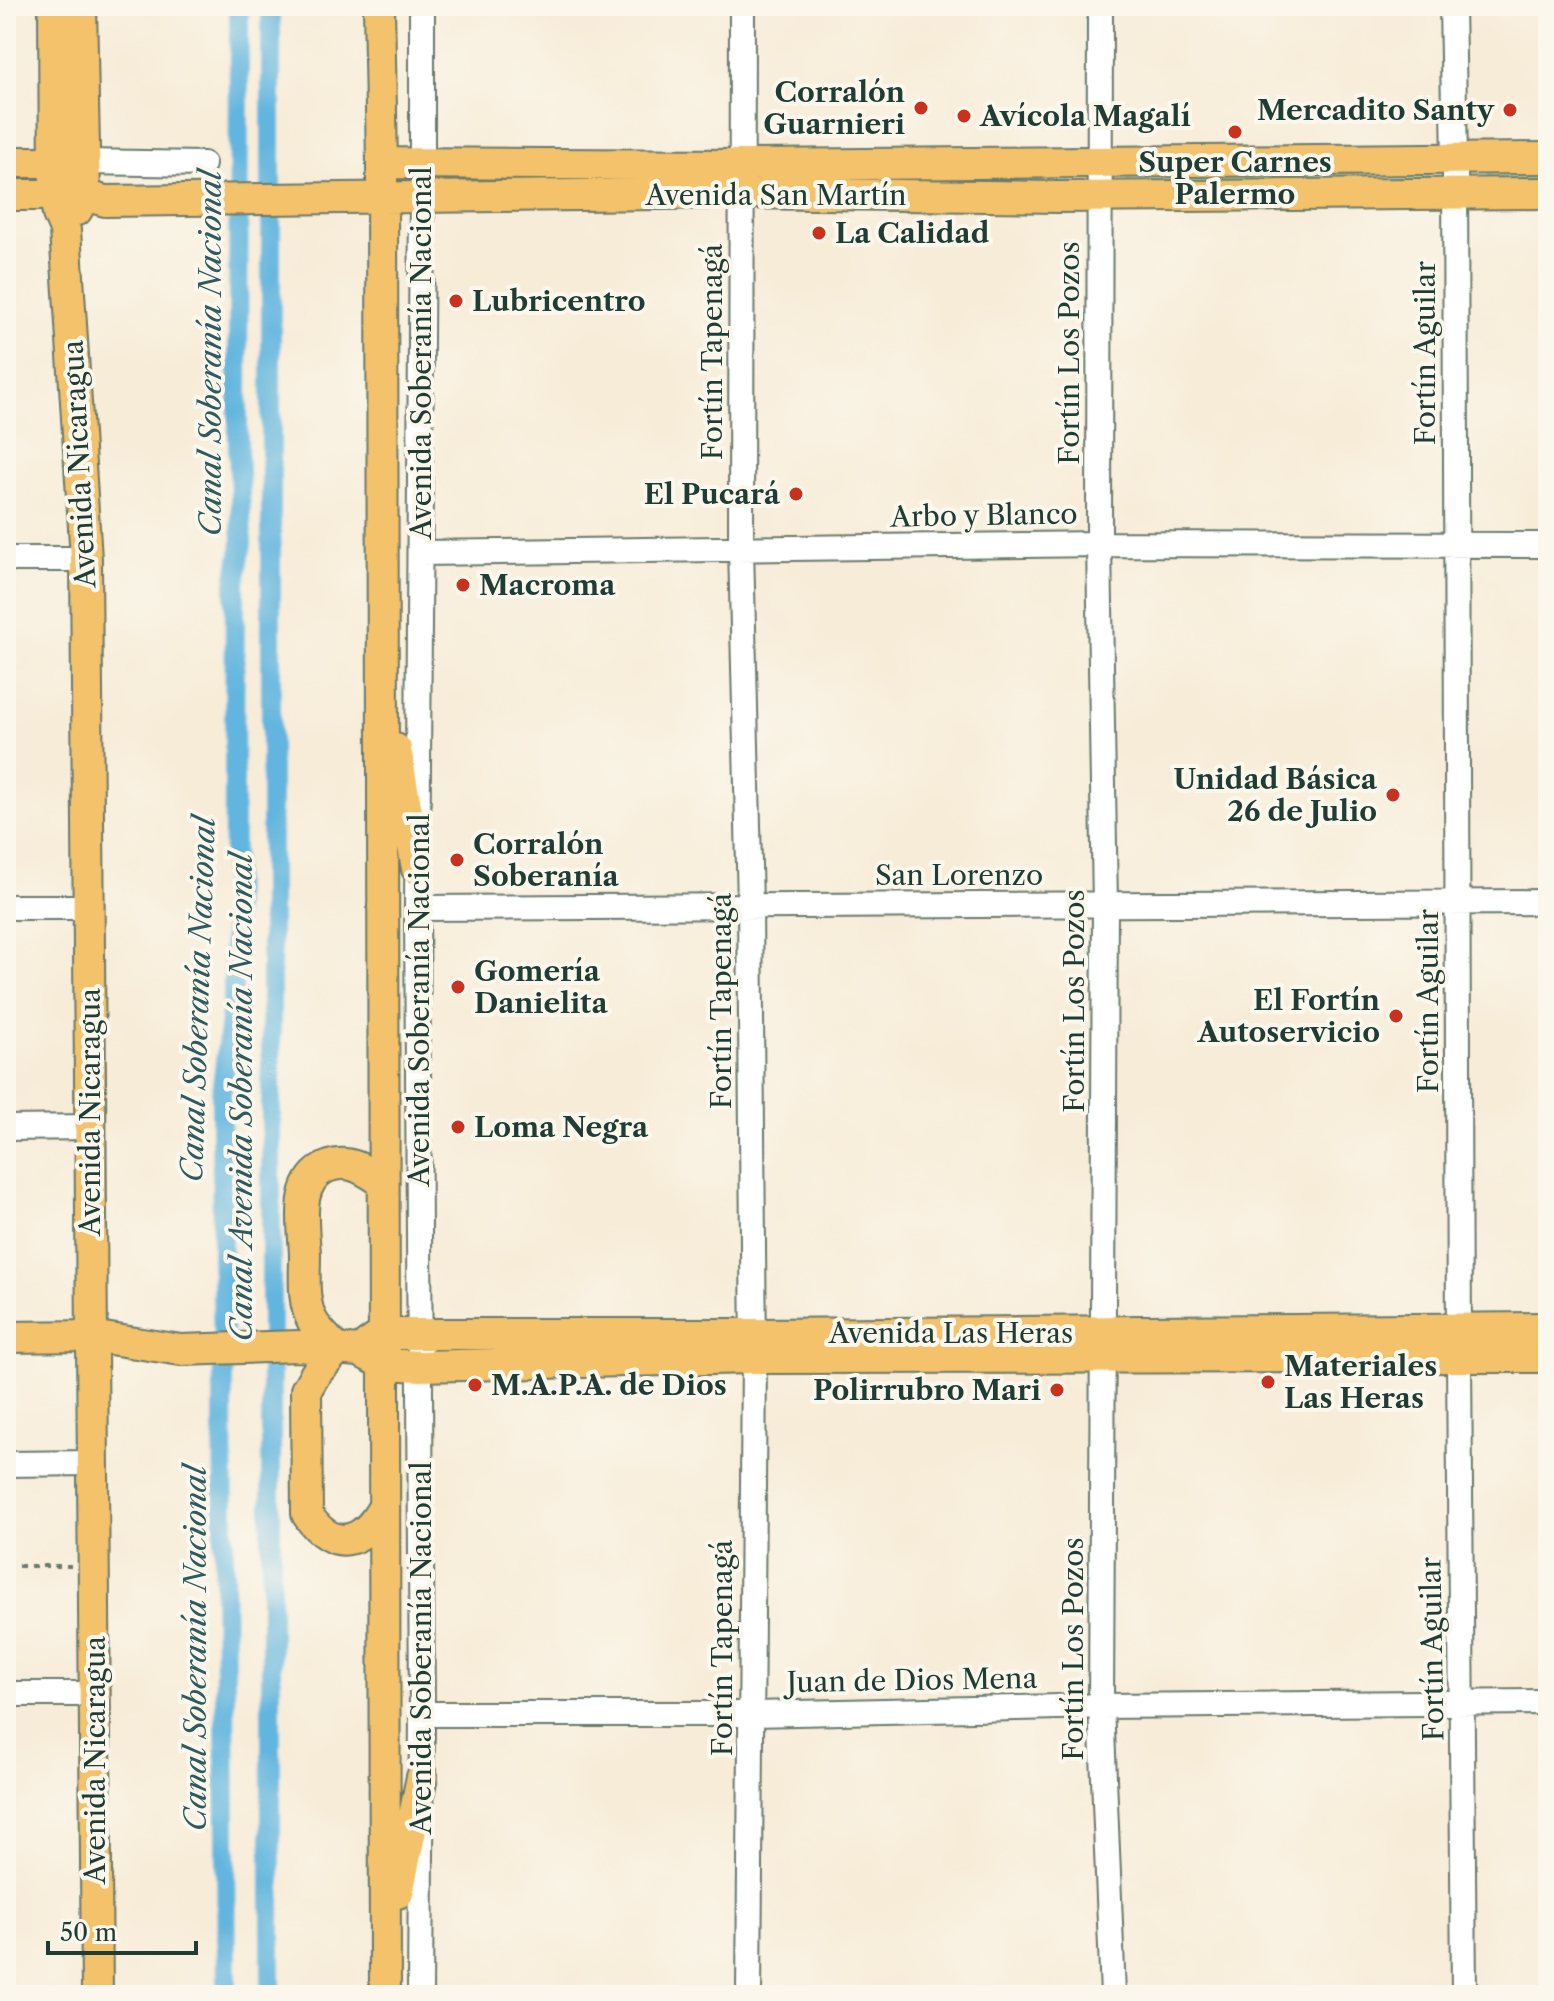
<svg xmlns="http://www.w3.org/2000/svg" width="1554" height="2001" font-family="'Libre Caslon Text',serif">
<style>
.green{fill:#a3dd90;stroke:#618d62;stroke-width:2}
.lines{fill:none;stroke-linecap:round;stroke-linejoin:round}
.canal{stroke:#62b5de;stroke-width:20}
.minor-casing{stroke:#6b7a6d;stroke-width:28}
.major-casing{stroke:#6b7a6d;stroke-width:34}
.path{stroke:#6b7a6d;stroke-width:4;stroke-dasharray:6 6;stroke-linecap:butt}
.minor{stroke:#fff;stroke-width:24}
.major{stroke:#f4c26a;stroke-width:30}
.poi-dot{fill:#c8321e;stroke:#fbf7ec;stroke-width:3}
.labels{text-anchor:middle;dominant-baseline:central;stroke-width:8;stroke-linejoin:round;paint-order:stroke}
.poi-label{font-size:28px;font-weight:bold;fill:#1f3d34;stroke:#fbf7ec;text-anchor:start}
.street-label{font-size:28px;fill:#1f3d34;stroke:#fbf7ec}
.water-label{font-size:30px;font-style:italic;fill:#305b5e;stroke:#fbf7ec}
</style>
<rect width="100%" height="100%" fill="#fbf7ec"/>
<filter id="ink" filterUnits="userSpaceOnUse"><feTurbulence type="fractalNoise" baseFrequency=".0125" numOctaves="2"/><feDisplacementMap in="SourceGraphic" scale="16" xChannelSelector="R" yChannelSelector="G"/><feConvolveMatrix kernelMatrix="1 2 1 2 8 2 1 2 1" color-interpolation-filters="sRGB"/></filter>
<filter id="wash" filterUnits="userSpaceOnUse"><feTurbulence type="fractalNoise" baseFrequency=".006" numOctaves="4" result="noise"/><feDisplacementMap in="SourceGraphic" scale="32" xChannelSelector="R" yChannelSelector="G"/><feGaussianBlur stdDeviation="1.8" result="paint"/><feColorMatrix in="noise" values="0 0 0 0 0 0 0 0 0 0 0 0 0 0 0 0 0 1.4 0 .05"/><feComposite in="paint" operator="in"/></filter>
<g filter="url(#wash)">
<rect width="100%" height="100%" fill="#f7ecd8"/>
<!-- green -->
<path class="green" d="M1489,167H1548V180H1489Z
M1428,171V184L1129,186V174Z
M1071,174V186L772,188V176Z"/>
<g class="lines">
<!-- canal -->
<path class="canal" d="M271,6V1995
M227,1995L221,1095L233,996L235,583L242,543L238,446L239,6"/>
</g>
</g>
<g filter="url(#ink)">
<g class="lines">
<!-- minor casing -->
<g class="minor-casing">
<path id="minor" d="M742,6L741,548L750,904L754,1358L749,1995
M1100,6L1099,544L1105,906L1101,1706L1113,1995
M1452,6L1455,160L1459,1358L1464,1995
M85,162L203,164
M422,162V6
M420,553L1099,544L1548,545
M6,559H86
M6,907H89
M417,908L1548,902
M6,1128L92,1127
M6,1464L93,1463
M6,1694H95
M422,1714H751L1101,1706L1548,1702
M420,1995L422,1714L417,908L422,197"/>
</g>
<!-- major casing -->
<g class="major-casing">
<path id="major" d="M54,6L55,195L58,214L65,230L86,559L97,1995
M379,6L382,163L385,1995
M6,162H71
M382,163L741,165L1548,158
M6,195H85L105,201L740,193L1058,197L1548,193
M77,210L85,195L81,6
M396,749L417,869
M383,1182C365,1170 349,1158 327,1167C294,1181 304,1226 305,1255C305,1276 302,1303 313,1322C319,1332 330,1341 337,1350L316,1373L306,1390L307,1514C333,1554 364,1544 384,1506
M6,1337L91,1336L181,1350L298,1346L359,1351L384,1364L420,1366L754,1358L1548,1357
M367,1345L383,1334H753L1548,1328
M398,1893L422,1777"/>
</g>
<!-- path -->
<path class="path" d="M6,1566H71"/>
<!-- minor -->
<use href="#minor" class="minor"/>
<!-- major -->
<use href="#major" class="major"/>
</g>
</g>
<!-- markers -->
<g class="poi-dot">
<circle cx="921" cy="108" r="8"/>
<circle cx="1510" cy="110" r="8"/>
<circle cx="964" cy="116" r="8"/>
<circle cx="1235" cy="132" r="8"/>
<circle cx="819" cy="233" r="8"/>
<circle cx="456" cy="301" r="8"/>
<circle cx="796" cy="494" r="8"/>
<circle cx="463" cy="585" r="8"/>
<circle cx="1393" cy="795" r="8"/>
<circle cx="457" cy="860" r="8"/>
<circle cx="458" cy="987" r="8"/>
<circle cx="1396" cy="1016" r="8"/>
<circle cx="458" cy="1127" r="8"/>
<circle cx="1268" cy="1382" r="8"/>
<circle cx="475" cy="1385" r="8"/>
<circle cx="1057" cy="1390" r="8"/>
</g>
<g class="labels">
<!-- poi labels -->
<g class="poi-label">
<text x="905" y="92" text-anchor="end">Corralón<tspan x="905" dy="32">Guarnieri</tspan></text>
<text x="1494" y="110" text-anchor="end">Mercadito Santy</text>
<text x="980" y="116">Avícola Magalí</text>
<text x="1235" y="162" text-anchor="middle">Super Carnes<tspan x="1235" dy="32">Palermo</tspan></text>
<text x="835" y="233">La Calidad</text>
<text x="472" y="301">Lubricentro</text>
<text x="780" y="494" text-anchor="end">El Pucará</text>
<text x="479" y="585">Macroma</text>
<text x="1377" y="779" text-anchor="end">Unidad Básica<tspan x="1377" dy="32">26 de Julio</tspan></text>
<text x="473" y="844">Corralón<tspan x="473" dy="32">Soberanía</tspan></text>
<text x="474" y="971">Gomería<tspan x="474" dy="32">Danielita</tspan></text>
<text x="1380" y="1000" text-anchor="end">El Fortín<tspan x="1380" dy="32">Autoservicio</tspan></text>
<text x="474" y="1127">Loma Negra</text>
<text x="1284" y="1366">Materiales<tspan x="1284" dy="32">Las Heras</tspan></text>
<text x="491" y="1385">M.A.P.A. de Dios</text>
<text x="1041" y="1390" text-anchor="end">Polirrubro Mari</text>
</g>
<!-- street labels -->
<g class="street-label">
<text x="776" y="195">Avenida San Martín</text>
<text transform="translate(712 352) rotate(-90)">Fortín Tapenagá</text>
<text transform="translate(421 353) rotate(-90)">Avenida Soberanía Nacional</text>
<text transform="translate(1069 353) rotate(-90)">Fortín Los Pozos</text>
<text transform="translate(1425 353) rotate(-90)">Fortín Aguilar</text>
<text transform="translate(79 464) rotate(-93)">Avenida Nicaragua</text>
<text transform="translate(984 515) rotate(-1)">Arbo y Blanco</text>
<text x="959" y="875">San Lorenzo</text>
<text transform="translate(419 1000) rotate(-90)">Avenida Soberanía Nacional</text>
<text transform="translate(721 1001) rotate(-90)">Fortín Tapenagá</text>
<text transform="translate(1074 1001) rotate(-90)">Fortín Los Pozos</text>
<text transform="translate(1428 1001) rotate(-90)">Fortín Aguilar</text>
<text transform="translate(90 1112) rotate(-90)">Avenida Nicaragua</text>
<text x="951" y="1333">Avenida Las Heras</text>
<text transform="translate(421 1648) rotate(-90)">Avenida Soberanía Nacional</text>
<text transform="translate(722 1648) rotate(-90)">Fortín Tapenagá</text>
<text transform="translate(1073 1649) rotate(-90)">Fortín Los Pozos</text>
<text transform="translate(1432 1649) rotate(-91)">Fortín Aguilar</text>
<text transform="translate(912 1680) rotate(-1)">Juan de Dios Mena</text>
<text transform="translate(95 1760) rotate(-90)">Avenida Nicaragua</text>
</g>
<!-- water labels -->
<g class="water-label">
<text transform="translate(210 353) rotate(-90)">Canal Soberanía Nacional</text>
<text transform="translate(198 999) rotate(-88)">Canal Soberanía Nacional</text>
<text transform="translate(241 1097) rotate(-90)">Canal Avenida Soberanía Nacional</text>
<text transform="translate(195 1648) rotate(-90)">Canal Soberanía Nacional</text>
</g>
</g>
<!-- margin -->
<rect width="1554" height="2001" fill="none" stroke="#fbf7ec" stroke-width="32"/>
<!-- scale -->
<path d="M48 1941v12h148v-12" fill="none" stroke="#1f3d34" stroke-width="4"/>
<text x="60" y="1941" font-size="24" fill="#1f3d34" stroke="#fbf7ec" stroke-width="6" paint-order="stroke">50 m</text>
</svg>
